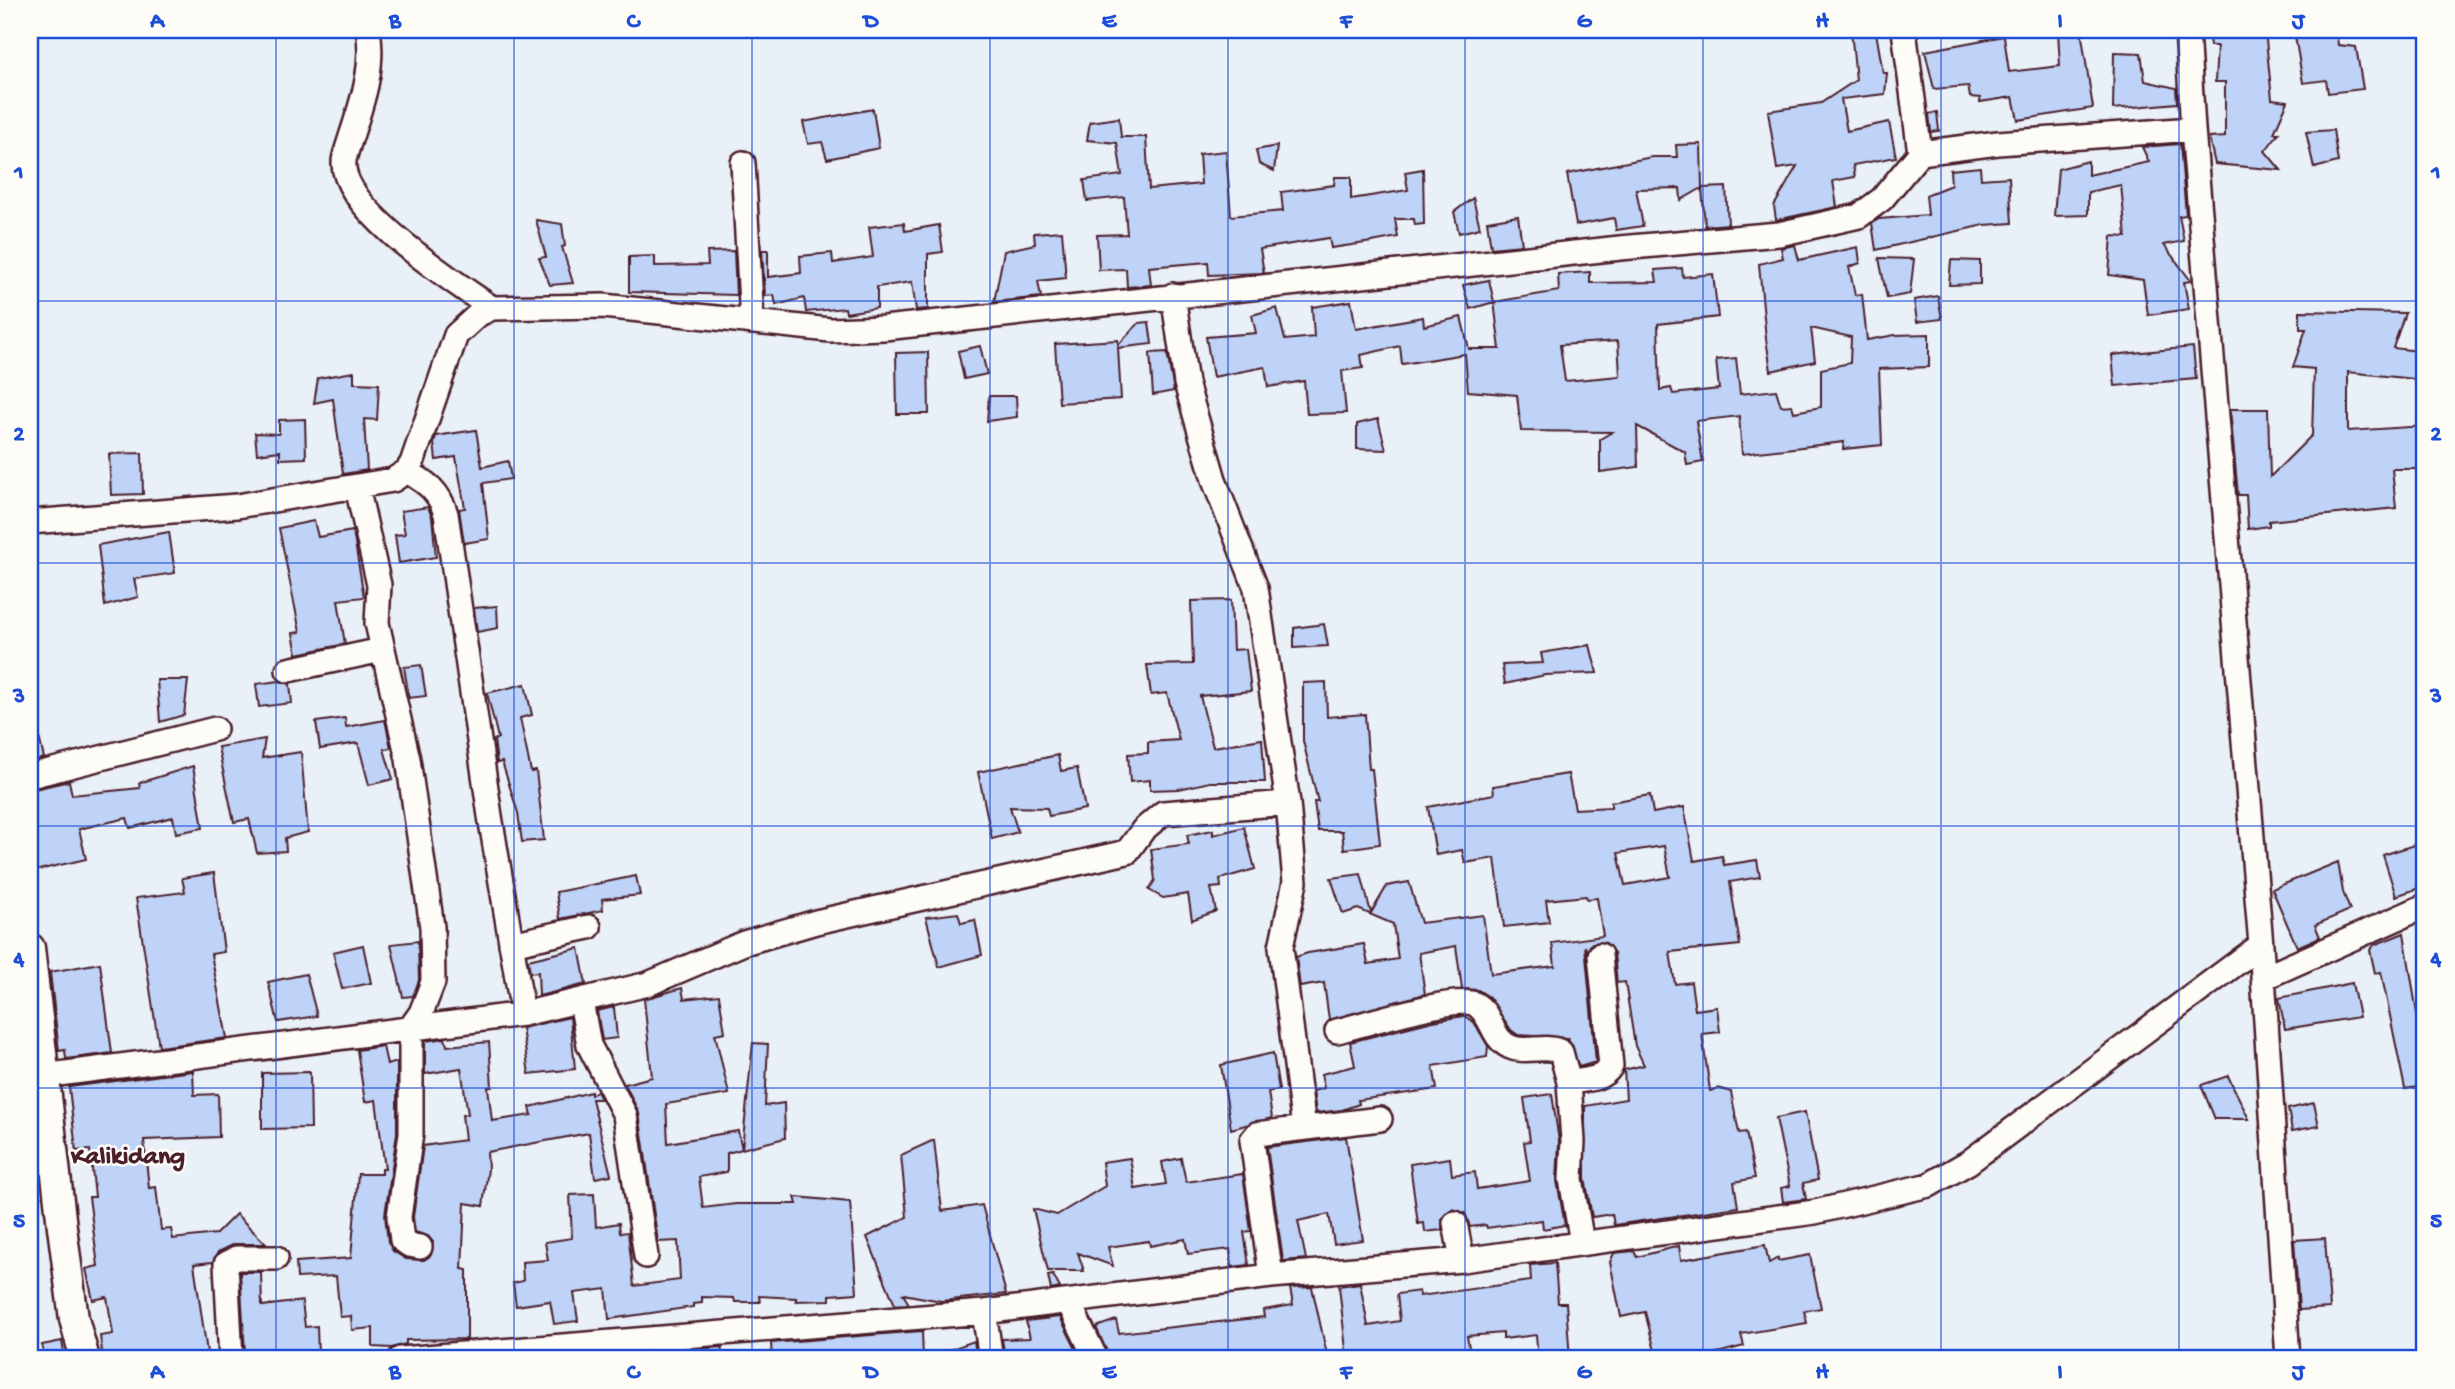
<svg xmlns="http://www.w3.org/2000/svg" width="2455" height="1389" font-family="'Gochi Hand',sans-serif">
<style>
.building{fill:#bed3f7;stroke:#4a1f2b;stroke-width:2;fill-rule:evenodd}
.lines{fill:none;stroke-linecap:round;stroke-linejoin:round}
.minor-casing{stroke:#4a1f2b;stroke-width:28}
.tertiary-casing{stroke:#4a1f2b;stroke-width:33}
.minor{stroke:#fdfcf7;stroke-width:23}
.tertiary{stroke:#fdfcf7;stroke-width:28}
.grid{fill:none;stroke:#1d4ed8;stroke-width:2;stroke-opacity:0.55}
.labels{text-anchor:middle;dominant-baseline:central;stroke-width:5;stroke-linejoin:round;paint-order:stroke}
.quarter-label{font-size:26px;font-weight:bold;fill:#4a1f2b;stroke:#fdfcf7}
.neatline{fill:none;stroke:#1d4ed8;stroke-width:2.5}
.grid-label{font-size:23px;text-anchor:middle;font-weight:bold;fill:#1d4ed8}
</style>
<rect width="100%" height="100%" fill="#eaf0f7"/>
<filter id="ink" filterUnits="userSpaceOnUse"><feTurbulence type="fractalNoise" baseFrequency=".0143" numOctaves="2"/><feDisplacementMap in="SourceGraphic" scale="14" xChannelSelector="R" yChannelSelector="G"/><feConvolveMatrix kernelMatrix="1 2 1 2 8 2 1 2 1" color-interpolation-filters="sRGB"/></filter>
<g filter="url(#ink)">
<!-- building -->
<path class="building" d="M1851,30L1876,32L1883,73H1887L1885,94L1841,99L1847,131L1889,122L1896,157L1853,165L1855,177L1833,181L1837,207L1776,220L1774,206L1797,166L1777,169L1768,111L1821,103L1856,80Z
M2081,30L2093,108L2018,120L2013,97L1980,102V98L1970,97L1968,86L1934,89L1925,51L2004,36L2009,72L2060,66L2058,31Z
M2208,30H2265L2272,99L2288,101L2274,133H2279L2265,151L2281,170L2215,164L2209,138L2225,137V82H2215L2217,46H2210Z
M2294,30H2336L2338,45L2356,47L2363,89L2328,93L2326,80L2303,83Z
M2114,52L2141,53L2145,81L2176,88L2177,103L2113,109Z
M873,109L879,148L827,159L822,142L808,144L803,122Z
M1937,112L1939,131L1931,132L1929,114Z
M1119,118L1121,137H1146L1149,189L1201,184L1199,154L1226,151L1231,216L1283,211L1281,192L1334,185L1335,177H1351V199L1408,190L1405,172L1423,169L1424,224L1415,225L1414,219H1395L1398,237L1372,242L1331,248L1329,238L1260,249L1264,273L1209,275L1208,262L1149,267L1151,285L1127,287L1126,269L1099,270L1097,235L1127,234L1124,197L1087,201L1084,180L1122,175L1117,143L1087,140L1090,122Z
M2333,130L2338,162L2314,168L2306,132Z
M1701,144L1702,188L1681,200L1680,188L1636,189L1643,226L1616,230L1614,218L1576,225L1567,174L1652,157H1677L1676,145Z
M2180,144L2186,215L2179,216L2184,241L2164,245L2191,281L2184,282L2189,309L2148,315L2143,280L2109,275L2112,236L2126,237L2121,185L2088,192V215L2054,216L2058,169L2088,161V175L2149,162L2142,147Z
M1277,146L1274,171L1259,164L1256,150Z
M1980,167L1981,179L2009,177L2012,223L1984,225L1876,250L1872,223L1879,219L1928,215L1926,195L1951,185L1950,170Z
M1726,187L1728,224L1705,226L1702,188Z
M1473,198L1480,228L1459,233L1454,212Z
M1518,216L1522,245L1491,248L1487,221Z
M536,220L562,224L565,246L562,247L573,283L550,285L539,258L546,257Z
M904,223L905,231L939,225L943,252L928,254V309L916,310L912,282L877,287V308L846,313L845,308L806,312L804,298L776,305L774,295L765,296L762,250H768V277L801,273L800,256L832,253L833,263L873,257L869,227Z
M1062,231L1066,278L1038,281L1041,297L994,302L1004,251L1035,244L1034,233Z
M1795,245L1799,260L1858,247L1860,263L1849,267L1855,295L1862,294L1867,340L1895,335L1929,334V367L1879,369L1882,445L1843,449L1844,442L1742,454L1739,416L1696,421L1703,462L1687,465L1685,452L1637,426L1638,467L1600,472V439L1612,432L1521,431L1517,395L1468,391L1465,354L1402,364L1400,346L1361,355L1363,368L1342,371L1346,413L1307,414L1304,381L1268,387L1265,367L1213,377L1206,337L1256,333L1252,315L1277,308L1285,340L1314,337L1312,307L1351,301L1356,329L1423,317L1424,326L1461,317L1469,349H1500L1494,302L1559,291L1558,274L1590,272V283L1657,282L1655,270L1682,268L1683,277L1713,274L1718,317L1658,324L1660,390L1671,388L1673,394L1719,389L1716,360L1736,358L1740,394L1776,390L1781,406L1792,405L1794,412L1821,407V369L1850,363L1851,337L1811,328L1815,361L1771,371L1766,339L1759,264L1783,258L1781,248ZM1618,341L1620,376L1565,381L1560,345Z
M734,251L736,295L629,292V257L655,256V266L708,265L707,252Z
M1879,258L1914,259L1910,294L1887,298Z
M1951,260L1980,261V284L1949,285Z
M1489,280L1494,302L1470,309L1463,285Z
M1938,296L1942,319L1917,322L1914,300Z
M2300,311L2405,313L2393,348L2418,351L2424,380L2348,372V431L2425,426V469H2392L2396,508L2269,521V526L2248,529L2246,495H2238L2230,409H2268L2270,477L2312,435L2314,369L2293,367L2306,329H2300Z
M1149,322L1152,344L1118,348L1121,399L1059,403L1055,344L1118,340V345L1139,323Z
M980,346L987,374L964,379L958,351Z
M2193,347L2196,379L2115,386L2112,355Z
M928,352L929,414H897L896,353Z
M1167,352L1174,391L1153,395L1150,353Z
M354,372V383L379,384L377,420L364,419L367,470L343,474L333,399L314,403L318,378Z
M989,396H1016L1017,417L987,421Z
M305,419L306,458L280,459V451L257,454L255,433L279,434V420Z
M1378,419L1386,450L1357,449V424Z
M476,430L482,467L508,461L511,479L483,483L489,539L464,543L459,509L465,508L456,457L436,460L434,443L436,436Z
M142,453L143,494L111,495L109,454Z
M428,507L432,517L436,557L399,563L395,535L405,534L401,511Z
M314,521L318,537L353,531L364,597L338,600L345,644L297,654L293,633L300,632L279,528Z
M169,532L175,573L134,579L138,597L105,606L98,545Z
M1231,600L1233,650L1246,649L1251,691L1200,696L1213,747L1262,739L1265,782H1210L1179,789L1150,790V780L1130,782L1128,754L1148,753V742L1179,740L1167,693L1151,695L1147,665L1193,664L1191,601Z
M497,606L498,628L477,632L474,608Z
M1324,624L1328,646L1294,648V628Z
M1590,645L1597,673L1545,675L1505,684L1502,665L1543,663L1541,653Z
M421,665L426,696L409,698L404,667Z
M157,680H188L184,715L160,722Z
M279,681L290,684L292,703L259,707L256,684Z
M1326,682L1327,717L1365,714L1369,769H1372L1380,844L1344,849L1342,831H1318L1314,802H1318L1303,741V683Z
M525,684L532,715L520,718L531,772L536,771L544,840L522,842L518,813L502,762L497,763L494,740L498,738L487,693Z
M345,718L346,727L385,720L391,748L384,749L393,779L369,785L358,743L320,749L316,722Z
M30,724H36L44,758L30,762Z
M265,739L262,758L301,752L308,832L285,838L286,851L257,853L249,819L234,822L218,747Z
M1058,755L1061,771L1077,768L1085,809L1049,816L1047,808L1010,807L1018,832L992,839L978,772Z
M193,766L203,828L176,833L173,817L130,828L127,818L79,829L86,859L30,872V790L69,781L72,795L140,788L139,783Z
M1568,774L1575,809L1611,807V802L1650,795L1653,813L1684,807L1694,861L1722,856L1724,865L1757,860L1760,877L1730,882L1740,945L1670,952L1675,984L1691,982L1695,1010L1717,1007L1720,1032L1702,1034L1710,1091L1718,1088L1731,1092L1739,1133L1746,1132L1755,1178L1734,1182L1738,1207L1614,1225L1612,1214L1592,1217L1585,1178V1106L1626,1099L1624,1070L1644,1065L1635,1046L1625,982L1617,983L1614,953L1606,943H1592L1587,951L1585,946L1596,1062L1579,1067L1568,1038L1518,1035L1511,1030L1489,997L1478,990L1462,989L1456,946L1419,953L1425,994L1329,1020L1324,983L1300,987L1296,957L1308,953L1364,944L1368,964L1398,959L1393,924L1358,909L1343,914L1331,878L1361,874L1371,913L1387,886L1409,882L1421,923L1483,915L1491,974L1555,966L1552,943L1603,936L1597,898L1587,899L1586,896L1546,900L1549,922L1504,927L1495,858L1465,863L1462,850L1436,855L1428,807L1494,794L1493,786ZM1664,846L1670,877L1625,885L1618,853Z
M1244,827L1255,869L1220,879L1221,887L1211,888L1216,911L1192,920L1188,894L1163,898L1149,890L1155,880L1151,849L1189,844L1187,835L1213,830V835Z
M2417,844L2425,870V886L2396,896L2383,855Z
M2338,862L2343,892L2350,910L2315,925L2320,937L2297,947L2272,889Z
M214,873L224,952L211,954L227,1038L159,1047L136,898L185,892L182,878Z
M636,876L640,895L602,899L603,910L560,919L556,892Z
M958,913L961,923L975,920L982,955L939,967L926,917Z
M2404,933L2425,1063V1086L2405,1089L2381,972L2375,973L2370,950L2374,945Z
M418,941L419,980L413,996L403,997L391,944Z
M363,945L371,983L342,989L333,952Z
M579,948L586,984L539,996L538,972L530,973L528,960Z
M100,963L112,1053L66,1059L65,1050L59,1051L50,972Z
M306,974L317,1016L278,1022L268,982Z
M2352,983L2359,1017L2285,1029L2279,998Z
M682,988L684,999L719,995L725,1032L715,1034L729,1094L666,1104L668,1143L738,1131L742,1149L727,1153V1172L699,1177L703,1208L736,1204H797L795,1197L850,1202L857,1293L830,1295V1300L796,1301V1298L759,1296L760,1302H735L734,1298L702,1297V1303L693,1304V1307L609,1319L606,1289L574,1293L578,1321L554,1324L550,1301L516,1306L513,1283L523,1281L522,1262L548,1260L545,1242L572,1238L570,1195L594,1194L596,1227L619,1223L620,1233L628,1232L634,1286L680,1280L678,1241L658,1242L639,1113L625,1084L652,1077L644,999Z
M614,1007L617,1038L602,1040L597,1011Z
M1464,1016L1474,1022L1488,1046L1487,1057L1433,1066L1437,1089L1358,1100L1359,1104L1342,1110L1316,1113L1313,1091L1324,1088L1321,1074L1355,1066L1350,1042L1433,1021Z
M570,1017L575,1069L529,1074L522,1028Z
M445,1038L447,1046L489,1042L492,1087H488L492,1121L532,1115L530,1107L591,1092V1095L597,1091L601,1099H592L611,1175L595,1178L589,1133L487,1152L488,1169L483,1206L465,1203L462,1269L467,1270V1339L406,1340V1344L392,1348L373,1347V1328L352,1330L351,1316L340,1317L336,1276L297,1278L296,1262L351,1258L358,1174H382V1169H385L376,1100L365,1102L357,1050L383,1046L387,1065L397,1062V1133L385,1215L388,1242L393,1251L406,1259L424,1260L431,1255L433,1242L428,1236L415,1232L413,1217L423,1146L465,1140L462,1115L468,1114L461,1068L425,1074V1041Z
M753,1043L768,1044L765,1106L784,1103L785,1138L742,1149Z
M1273,1053L1279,1090L1268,1092L1272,1118L1231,1129L1221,1065Z
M193,1071L194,1095L218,1094L219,1137L144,1140L149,1188L156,1187L161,1230L171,1229L173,1239L216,1234L236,1214L266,1244H235L218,1252L213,1262L194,1264L208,1359H103L100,1336L113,1334L107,1297L93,1300L86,1269L98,1266L89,1197H95L90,1150L76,1151L69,1087Z
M310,1072L311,1128L262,1129V1073Z
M2228,1076L2249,1119H2215L2201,1085Z
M1552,1094L1559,1141L1557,1181L1565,1225L1543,1229L1542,1220L1487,1228L1486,1225L1470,1227L1465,1213L1453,1209L1442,1218V1230L1425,1232L1424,1223L1418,1224L1410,1164L1450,1158L1452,1175L1475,1172L1477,1189L1530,1181L1524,1142L1530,1141L1524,1098Z
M2314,1103L2319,1126L2292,1131L2288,1109Z
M1805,1112L1818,1180L1803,1183L1806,1199L1783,1202L1781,1188L1790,1186L1776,1118Z
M1346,1137L1363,1240L1334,1244L1329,1214L1298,1221L1306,1259L1283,1261L1267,1147Z
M934,1140L942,1211L982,1205L1006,1294L941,1301L903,1294L909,1304L895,1305L867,1237L907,1217L901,1155Z
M1130,1158L1135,1189L1166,1184L1162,1162L1181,1158L1186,1182L1243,1174L1251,1231L1244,1232L1249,1265L1232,1267L1230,1249L1188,1254L1185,1239L1150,1246L1149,1241L1108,1247L1113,1266L1078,1253L1084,1271H1048L1033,1209L1057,1215L1105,1186L1102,1162Z
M2325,1238L2330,1308L2299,1310L2294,1240Z
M1765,1245L1769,1263L1778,1258V1261L1810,1255L1821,1308L1804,1311L1807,1323L1741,1334L1744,1346L1695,1359H1657L1645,1312L1621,1317L1610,1262L1614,1253L1634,1251L1637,1257L1679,1246L1681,1260Z
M1555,1263L1558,1303H1566L1570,1359H1538L1536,1335L1503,1339V1333L1467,1336L1471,1359H1347L1339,1286L1360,1283L1368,1326L1400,1321L1397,1294L1419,1291L1420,1296L1531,1281L1530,1265Z
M240,1272H261L262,1306L302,1301L305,1327L317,1326L318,1356L267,1359L266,1351L245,1353Z
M1053,1275L1060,1288L1051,1290L1048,1276Z
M1312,1287L1328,1359H1292L1291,1353L1256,1359H1212L1211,1355L1174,1359H1110L1096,1327L1116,1320L1119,1333L1264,1317L1263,1310L1293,1305L1290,1288Z
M1060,1317L1081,1359H1005L1002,1339L1030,1338L1026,1321Z
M922,1331L923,1359H772L771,1343Z
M62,1341L65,1359H45L42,1345Z
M974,1341L977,1359H930L929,1357Z
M722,1347L721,1359H691V1350Z"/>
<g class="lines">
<!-- minor casing -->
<g class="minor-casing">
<path id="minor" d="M368,30C376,73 357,115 345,156C331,203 457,284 492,308
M1904,30L1920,153
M2187,30L2193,129L2261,945L2288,1359
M743,163L752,322
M1173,295L1186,383L1215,483L1256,588L1288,803L1295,882L1281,947L1304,1128
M407,471C427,483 439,491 446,514L490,816L523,1014
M357,487L379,585L377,623L408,759L432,927L433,982L421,1013L411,1027V1134L399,1217L402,1240L409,1245L420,1247
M30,522L237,506L393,480L407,471L412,463L456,335L479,314L492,308L603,306L830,330L884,328L1620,248L1779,234L1859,216L1882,199L1920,153L1998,143L2193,129
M288,670L382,650
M30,776L215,729
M511,944L589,927
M2263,978L2425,906
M581,1001L589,1045L625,1115L646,1256
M1337,1031C1362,1025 1457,995 1475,1004C1493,1014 1491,1041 1513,1048C1528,1053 1548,1044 1561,1052L1569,1082
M43,1076L523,1014L648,984L744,943L816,922L1127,852L1143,830L1163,813L1288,803
M1455,1223L1462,1260
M1582,1243L1571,1179L1573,1141L1569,1082C1584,1080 1603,1080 1611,1066L1600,955
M1271,1276L1252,1140L1257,1134L1380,1119
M1069,1303L1096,1359
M984,1312L991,1359
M231,1359L226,1264L236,1258H276
M400,1359L984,1312L1271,1276L1462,1260L1815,1212L1929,1185L1969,1162L2261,945"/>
</g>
<!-- tertiary casing -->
<g class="tertiary-casing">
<path id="tertiary" d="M30,948L62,1227L74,1319L85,1359"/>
</g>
<!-- minor -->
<use href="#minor" class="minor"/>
<!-- tertiary -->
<use href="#tertiary" class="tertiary"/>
</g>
</g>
<!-- grid -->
<path class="grid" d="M276,30V1359M514,30V1359M752,30V1359M990,30V1359M1228,30V1359M1465,30V1359M1703,30V1359M1941,30V1359M2179,30V1359M30,301H2425M30,563H2425M30,826H2425M30,1088H2425"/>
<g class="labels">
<!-- quarter labels -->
<g class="quarter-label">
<text x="128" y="1158">Kalikidang</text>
</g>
</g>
<!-- margin -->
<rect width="2455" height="1389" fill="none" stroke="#fdfcf7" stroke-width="77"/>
<rect x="38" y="38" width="2378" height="1312" class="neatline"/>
<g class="grid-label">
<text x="157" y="27">A</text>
<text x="395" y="27">B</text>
<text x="633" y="27">C</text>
<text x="871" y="27">D</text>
<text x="1109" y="27">E</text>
<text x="1346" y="27">F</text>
<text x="1584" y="27">G</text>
<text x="1822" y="27">H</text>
<text x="2060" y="27">I</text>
<text x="2298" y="27">J</text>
<text x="19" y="178">1</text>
<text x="2436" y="178">1</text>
<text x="19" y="440">2</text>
<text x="2436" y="440">2</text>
<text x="19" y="702">3</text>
<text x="2436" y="702">3</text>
<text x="19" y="965">4</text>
<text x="2436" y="965">4</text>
<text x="19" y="1227">5</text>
<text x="2436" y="1227">5</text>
<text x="157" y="1378">A</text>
<text x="395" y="1378">B</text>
<text x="633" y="1378">C</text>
<text x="871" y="1378">D</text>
<text x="1109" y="1378">E</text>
<text x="1346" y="1378">F</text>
<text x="1584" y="1378">G</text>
<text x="1822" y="1378">H</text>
<text x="2060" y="1378">I</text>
<text x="2298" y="1378">J</text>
</g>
</svg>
